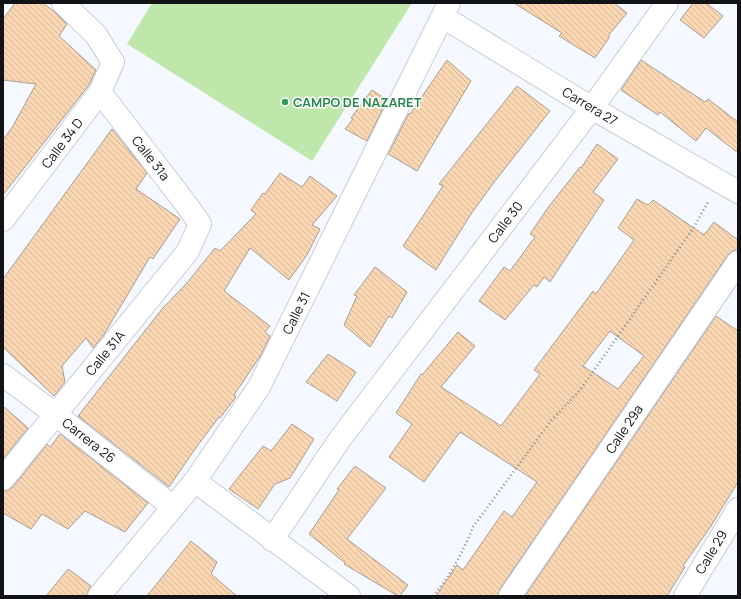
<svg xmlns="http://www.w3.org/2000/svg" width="741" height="599" font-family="Manrope,sans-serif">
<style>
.park{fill:#bfe7ac}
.building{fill:url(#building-back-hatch);stroke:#a79e96;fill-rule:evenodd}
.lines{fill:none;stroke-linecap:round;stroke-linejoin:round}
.minor-casing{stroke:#c9ccd7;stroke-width:24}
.path{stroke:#888a8f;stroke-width:2.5;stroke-dasharray:1 3;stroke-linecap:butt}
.minor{stroke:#fff;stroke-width:22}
.leisure-dot{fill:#2e9e5b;stroke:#fff;stroke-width:1.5}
.labels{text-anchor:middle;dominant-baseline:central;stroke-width:3;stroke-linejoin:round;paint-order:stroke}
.leisure-label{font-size:13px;font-weight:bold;fill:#27864d;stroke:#fff;text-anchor:start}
.street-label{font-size:13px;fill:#121317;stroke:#fff}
</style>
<defs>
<pattern id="building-back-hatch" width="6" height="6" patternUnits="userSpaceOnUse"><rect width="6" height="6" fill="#fad6b3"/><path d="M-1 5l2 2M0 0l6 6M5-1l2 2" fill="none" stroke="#d5b799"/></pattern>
</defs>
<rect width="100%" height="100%" fill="#f6f8ff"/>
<!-- park -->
<path class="park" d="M152,3H412L312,161L127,44Z"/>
<!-- building -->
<path class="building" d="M15,3H43L56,13L67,24L59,36L96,70L89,85L3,195V140L13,126L36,84L3,80V19Z
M514,3H614L627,13L609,35V38L595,58L559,36L562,33Z
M693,3H706L723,16L704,38L680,20Z
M447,60L471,81L417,171L388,154L409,113L410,114Z
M641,60L705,102L708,99L738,122V153L706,128L696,141L660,112L658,115L621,90Z
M517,86L550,111L495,181L471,214L436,270L403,246L443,186L439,184Z
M372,90L387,100L367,141L345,129L353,119L351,118Z
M112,129L147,173L136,189L180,219L153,259L150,257L103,336L93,348L86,338L62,366L65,382L54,396L3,347V279Z
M597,144L618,159L593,192L604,200L550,282L544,277L537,287L534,285L505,320L479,301L504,267L510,271L535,237L530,234L547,209L580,167L581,168Z
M280,173L302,187L310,176L337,196L312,225L320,229L307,255L289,280L250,248L224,291L270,326L265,332L270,336L261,355L234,395L236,397L220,418L219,417L195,449L169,487L78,416L162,309L187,283L215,248L220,251L256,214L251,210L263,193L265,194Z
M637,199L648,205L653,200L704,235L714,222L738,240V250L732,251L728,255L500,589L498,596H436L457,565L463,570L504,511L512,517L537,482L460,432L424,482L389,457L412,424L396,413L421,374L422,375L458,332L475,346L441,387L501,426L540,374L534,370L593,291L596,294L634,240L618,228ZM610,331L644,356L618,389L583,366Z
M375,267L407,292L392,318L389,316L370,347L344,325L357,296L354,295Z
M716,316L738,331V482L711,526L683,566L685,567L667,596H525Z
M328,354L356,372L337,401L306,382Z
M3,406L28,428L3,459Z
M292,424L314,439L290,478L275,484L258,509L229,489L263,446L271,451Z
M60,434L148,503L125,532L85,511L68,529L42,514L31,529L3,513V491L8,490L13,487L47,444L50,447Z
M355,466L386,488L347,539L408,585L400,596H398L344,564L345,563L309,534L339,490L337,489Z
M191,541L217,562L211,574L237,596H147Z
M68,569L91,586L87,593V596H46Z"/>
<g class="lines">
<!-- minor casing -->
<g class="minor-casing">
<path id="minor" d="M443,17L592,108L738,192
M3,220L100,92L113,62L96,35L63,3
M3,375L55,414L173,507
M3,479L188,251L200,224L186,204L100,92
M195,481L349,596
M272,540L340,439L592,108L667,3
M99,596L195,481L259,387L449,3
M510,596L738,262
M685,596L738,509"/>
</g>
<!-- path -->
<path class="path" d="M433,596C449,578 464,550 473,527L550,422L581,389L694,227L708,202"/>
<!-- minor -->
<use href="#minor" class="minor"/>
</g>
<!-- markers -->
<circle class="leisure-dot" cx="285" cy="102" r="4"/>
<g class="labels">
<!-- leisure labels -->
<g class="leisure-label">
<text x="293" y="102">CAMPO DE NAZARET</text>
</g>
<!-- street labels -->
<g class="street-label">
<text transform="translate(590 106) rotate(31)">Carrera 27</text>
<text transform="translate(62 143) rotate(-53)">Calle 34 D</text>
<text transform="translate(151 158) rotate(52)">Calle 31a</text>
<text transform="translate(505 222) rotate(-53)">Calle 30</text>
<text transform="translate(296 313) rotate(-64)">Calle 31</text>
<text transform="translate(105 353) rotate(-51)">Calle 31A</text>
<text transform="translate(624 429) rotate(-56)">Calle 29a</text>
<text transform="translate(89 440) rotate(38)">Carrera 26</text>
<text transform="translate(711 552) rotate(-59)">Calle 29</text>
</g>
</g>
<!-- border -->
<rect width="741" height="599" fill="none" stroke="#121317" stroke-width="8"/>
</svg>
